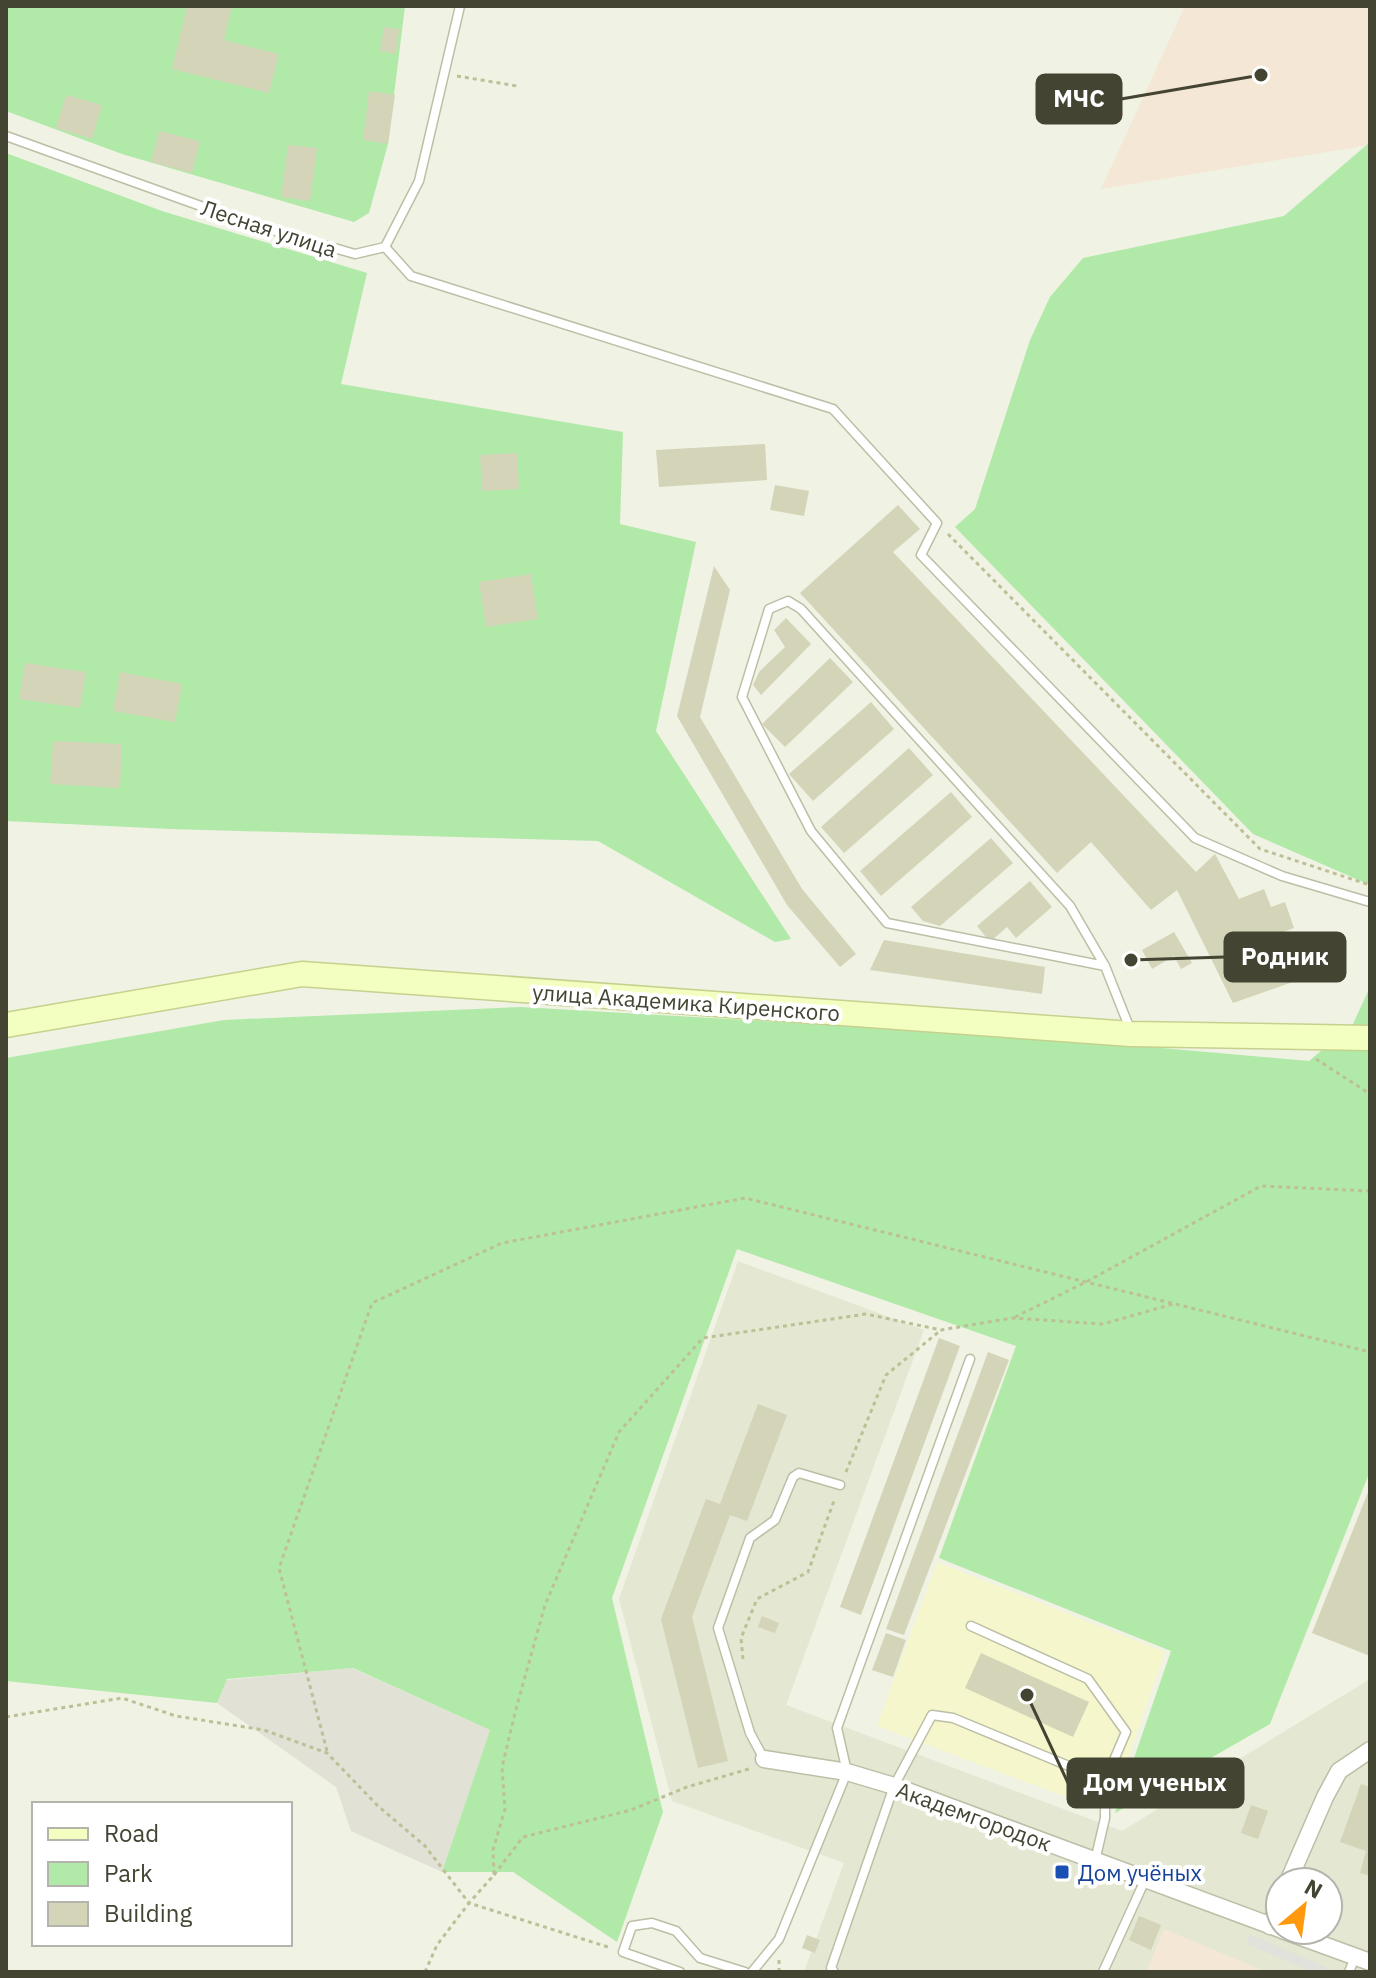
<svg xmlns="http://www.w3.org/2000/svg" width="1376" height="1978" font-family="'IBM Plex Sans',sans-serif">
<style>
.residential{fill:#e4e7d1;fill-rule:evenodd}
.commercial{fill:#f6f6cc}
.industrial{fill:#e1e1d5}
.medical{fill:#f4e7d5}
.green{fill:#b1e9a9}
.parking{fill:#e2e2dc}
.building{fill:#d3d4b8}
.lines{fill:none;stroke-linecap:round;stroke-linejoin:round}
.service-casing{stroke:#bcbea5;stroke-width:11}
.minor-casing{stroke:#bcbea5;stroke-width:19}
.secondary-casing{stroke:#c6d18e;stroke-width:27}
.path{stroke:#bdc096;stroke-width:3;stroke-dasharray:4 4;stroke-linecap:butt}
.service{stroke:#fff;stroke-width:8}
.minor{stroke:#fff;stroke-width:16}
.secondary{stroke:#f3ffc0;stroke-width:24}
.transit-dot{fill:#1a4fb4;stroke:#fff;stroke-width:3}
.labels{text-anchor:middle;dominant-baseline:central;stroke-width:8;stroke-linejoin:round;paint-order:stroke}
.street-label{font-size:22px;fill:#443;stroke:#fff}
.transit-label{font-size:22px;fill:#164399;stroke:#fff;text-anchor:start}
.leader{fill:none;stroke:#443;stroke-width:3}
.callout-dot{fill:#443;stroke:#fff;stroke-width:3}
.callout{fill:#443;stroke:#443;stroke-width:3}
.callout-label{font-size:24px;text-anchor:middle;font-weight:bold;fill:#fff}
</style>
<rect width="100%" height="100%" fill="#f0f2e3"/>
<!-- residential -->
<path class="residential" d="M738,1261L924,1330L786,1705L1122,1831L1370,1679V1972H804L844,1863L672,1801L619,1599ZM1280,1882H1328V1930H1280Z"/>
<!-- commercial -->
<path class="commercial" d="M937,1562L1165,1652L1109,1813L877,1726Z"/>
<!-- industrial -->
<path class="industrial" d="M352,1668L490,1730L442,1872L351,1831L336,1787L217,1703L226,1680Z"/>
<!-- medical -->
<path class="medical" d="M1185,6H1370V145L1101,189Z
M1164,1929L1267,1972H1146Z"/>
<!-- green -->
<path class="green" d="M6,6H405L388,144L369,213L354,222L122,154L6,111Z
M1370,142V885L1253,834L955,527L975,509L1030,340L1050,297L1083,258L1284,216Z
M6,153L162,211L367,273L341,384L623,432L620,524L696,542L656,731L791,939L775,942L598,841L170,829L6,821Z
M1370,987V1471L1270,1724L1115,1813L1171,1651L939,1558L1016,1346L737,1249L612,1598L663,1812L617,1942L513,1872H442L490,1730L353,1668L227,1679L217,1703L6,1681V1058L224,1020L520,1007L1025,1036L1309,1061L1353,1024Z"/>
<!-- parking -->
<path class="parking" d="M1250,1934L1337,1972H1312L1246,1944Z"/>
<!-- building -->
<path class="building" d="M187,6H232L224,40L279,54L269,93L172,69Z
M384,27L399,29L396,54L380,51Z
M369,91L395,95L388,144L363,140Z
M66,95L102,105L92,139L56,128Z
M159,131L200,141L192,173L151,162Z
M288,145L317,148L310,201L281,197Z
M765,444L767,480L659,487L656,450Z
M517,453L519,489L482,491L480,455Z
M775,485L809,491L804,516L770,510Z
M898,505L920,529L893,552L1196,872L1215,854L1239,899L1264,889L1271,907L1285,902L1294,928L1229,951L1238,968L1290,949L1304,978L1233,1003L1177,890L1151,910L1091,842L1057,873L800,593Z
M714,566L730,590L700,717L802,889L856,954L840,967L787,905L677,716Z
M531,574L538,619L486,627L479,582Z
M786,618L811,644L761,695L753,685L759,672L785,647L774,630Z
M830,658L853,682L785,747L762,724Z
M25,663L86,672L80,708L19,699Z
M120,672L182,684L175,722L113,711Z
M871,702L894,729L813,801L789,774Z
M53,741L122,744L120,788L50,784Z
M909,748L933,775L844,853L821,827Z
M951,792L972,817L881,896L860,871Z
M991,838L1013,863L940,926L923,921L911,907Z
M1030,881L1052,907L1016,938L1007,927L990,942L977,926Z
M1174,932L1192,963L1181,969L1174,956L1152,969L1142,950Z
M884,940L1045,967L1042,994L870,970Z
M939,1338L960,1346L861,1615L840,1607Z
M988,1352L1009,1360L904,1635L886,1629Z
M758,1404L787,1415L747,1521L730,1515L692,1617L728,1761L698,1768L661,1619L706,1499L720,1504Z
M1370,1487V1656L1312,1633Z
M762,1616L779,1623L775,1633L758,1627Z
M886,1633L906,1640L893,1677L872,1670Z
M981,1653L1089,1702L1073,1737L965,1688Z
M1361,1784L1370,1787V1876L1360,1873L1366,1851L1340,1842Z
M1251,1805L1268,1811L1258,1839L1241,1833Z
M1139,1916L1161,1925L1151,1950L1129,1940Z
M807,1935L820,1940L815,1953L802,1948Z"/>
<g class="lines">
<!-- service casing -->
<g class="service-casing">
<path id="service" d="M6,136L248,223L355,254L385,247L419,181L460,6
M385,247L411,276L833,409L937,523L921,555L1195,838L1282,876L1370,902
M1105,966L887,923L811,831L742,697L769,609L788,601L801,609L1070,906L1105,966L1130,1029
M971,1626L1088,1679L1126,1732L1105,1781V1818L1095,1861
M764,1759L750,1733L718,1628L750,1538L775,1520L793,1477L799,1473L840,1485
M680,1972L623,1952L632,1926L652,1923L676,1931L700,1958L745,1972
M752,1972L779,1939L847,1772L837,1728L970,1359
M834,1972L831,1968L894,1786L932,1715L953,1718L1105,1781
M1103,1972L1145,1880
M1349,1972L1355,1957"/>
</g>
<!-- minor casing -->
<g class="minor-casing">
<path id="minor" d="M764,1759L847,1772L894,1786L1280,1929
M1288,1882L1325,1797L1339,1771L1370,1750
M1270,1926L1280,1901
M1282,1930L1370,1962"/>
</g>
<!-- secondary casing -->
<g class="secondary-casing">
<path id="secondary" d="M6,1025L302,974L1131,1034L1370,1038"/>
</g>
<!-- path -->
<path class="path" d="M457,76L517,86
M948,534L1260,849L1370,885
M1316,1059L1370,1094
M1015,1317L1086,1282L1261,1186L1370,1191
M846,1472L886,1375L941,1330
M743,1659L741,1638L757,1599L808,1572L835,1498
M6,1717L122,1698L176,1716L264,1730L327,1753L378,1806L425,1846L469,1903L494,1875L493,1850L505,1809L502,1767L516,1709L545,1605L619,1432L703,1338L866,1314L941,1330L1012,1318L1103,1324L1173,1304
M327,1751L279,1568L372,1303L502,1243L745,1198L1370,1352
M494,1875L523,1837L631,1810L687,1787L749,1769
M425,1972L437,1945L469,1903L611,1948
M779,1972V1959"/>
<!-- service -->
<use href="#service" class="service"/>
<!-- minor -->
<use href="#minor" class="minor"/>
<!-- secondary -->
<use href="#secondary" class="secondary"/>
</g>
<!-- markers -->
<rect class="transit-dot" x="1054" y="1864" width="16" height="16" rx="4"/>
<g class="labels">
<!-- street labels -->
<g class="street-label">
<text transform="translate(269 228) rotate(18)">Лесная улица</text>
<text transform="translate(686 1002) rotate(4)">улица Академика Киренского</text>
<text transform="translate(974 1816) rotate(20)">Академгородок</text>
</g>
<!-- transit labels -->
<g class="transit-label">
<text x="1078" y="1872">Дом учёных</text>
</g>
</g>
<!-- callouts -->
<path class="leader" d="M1261 75L1121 99M1131 960L1225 957M1027 1695L1068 1783"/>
<g class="callout-dot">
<circle cx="1261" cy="75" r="8"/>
<circle cx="1131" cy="960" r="8"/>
<circle cx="1027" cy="1695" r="8"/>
</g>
<g class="callout">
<rect x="1037" y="75" width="84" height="48" rx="8"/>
<rect x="1225" y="933" width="120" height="48" rx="8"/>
<rect x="1068" y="1759" width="175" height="48" rx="8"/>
</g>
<g class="callout-label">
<text x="1079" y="107">МЧС</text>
<text x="1285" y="965">Родник</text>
<text x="1155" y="1791">Дом ученых</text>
</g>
<!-- border -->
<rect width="1376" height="1978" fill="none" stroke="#444433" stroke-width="16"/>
<!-- legend -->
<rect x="32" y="1802" width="260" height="144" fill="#ffffff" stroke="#b4b4ad" stroke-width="2"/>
<rect x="48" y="1828" width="40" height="12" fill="#f3ffc0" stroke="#b4b4ad" stroke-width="2"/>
<text x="104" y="1842" font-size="24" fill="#444433">Road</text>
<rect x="48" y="1862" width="40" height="24" fill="#b1e9a9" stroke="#b4b4ad" stroke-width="2"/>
<text x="104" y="1882" font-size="24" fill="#444433">Park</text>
<rect x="48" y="1902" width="40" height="24" fill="#d3d4b8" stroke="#b4b4ad" stroke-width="2"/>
<text x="104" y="1922" font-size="24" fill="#444433">Building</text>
<!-- north arrow -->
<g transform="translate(1304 1906) rotate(29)"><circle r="38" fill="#ffffff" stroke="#b4b4ad" stroke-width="2"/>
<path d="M0-6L14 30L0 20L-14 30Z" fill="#ff990d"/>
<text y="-12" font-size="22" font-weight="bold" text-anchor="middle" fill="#444433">N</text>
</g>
</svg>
